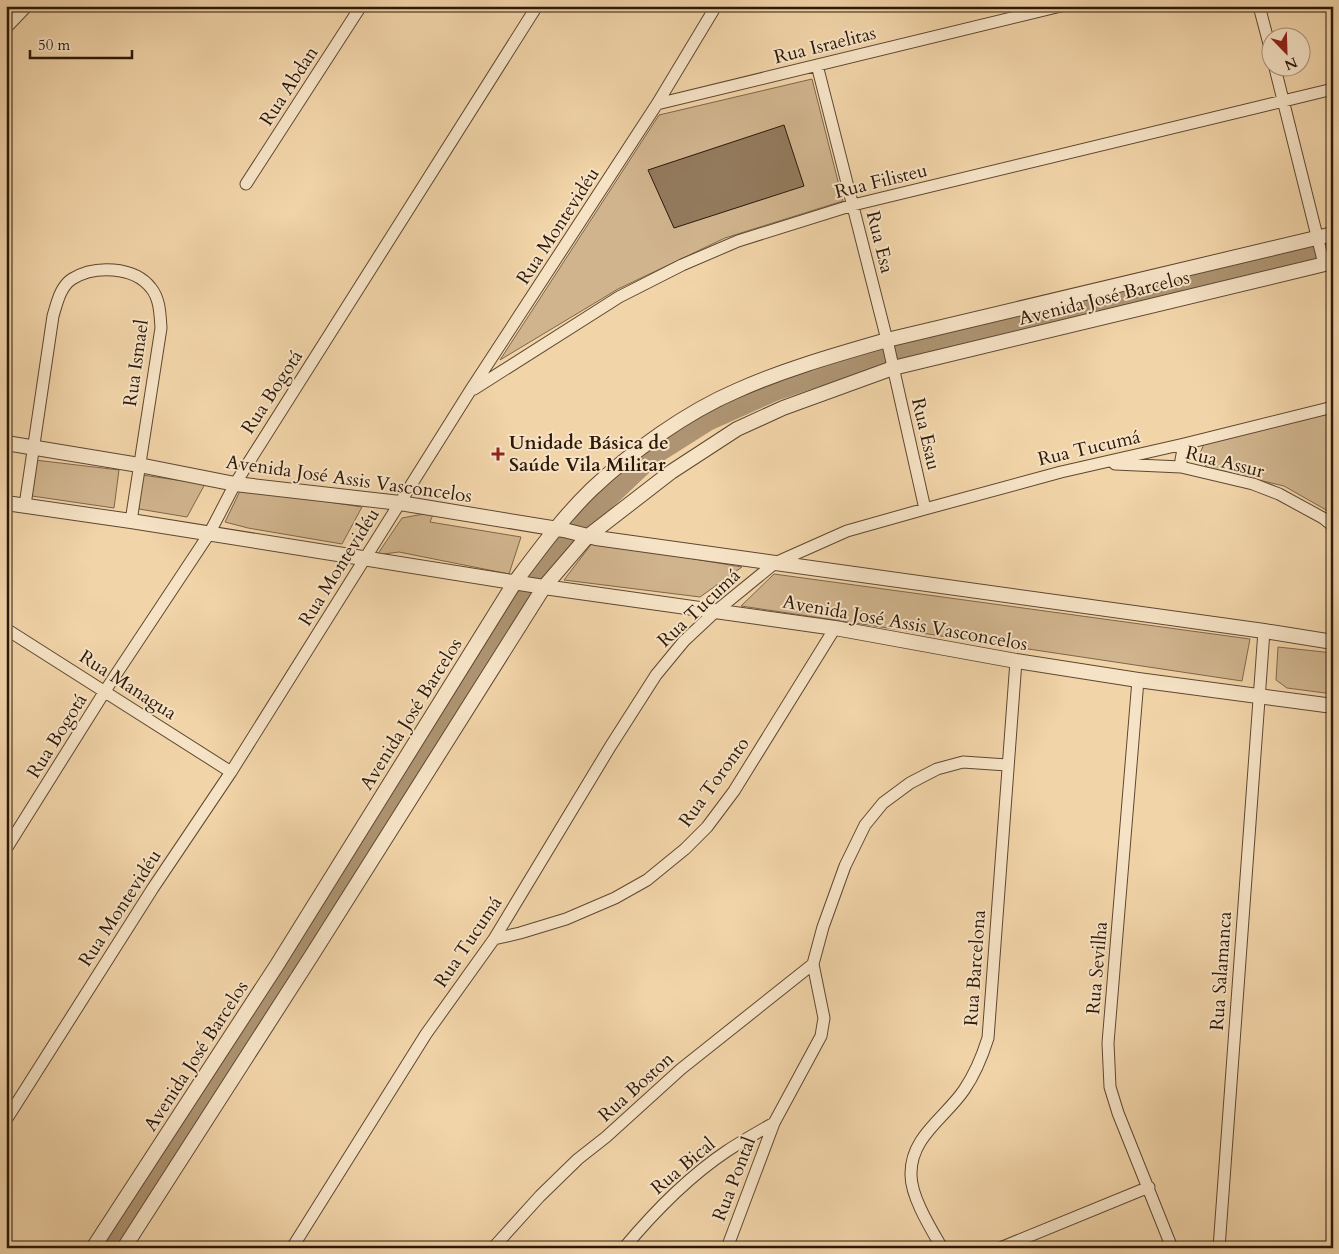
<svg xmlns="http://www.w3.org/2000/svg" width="1339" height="1254" font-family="Cardo,serif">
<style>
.green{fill:#d0b48d;stroke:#7e664b}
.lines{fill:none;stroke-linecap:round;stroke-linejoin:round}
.river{stroke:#ae9472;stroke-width:25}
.building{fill:#937a5c;stroke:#2d1809}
.minor-casing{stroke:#5e4731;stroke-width:13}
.tertiary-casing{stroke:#5e4731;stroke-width:16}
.minor{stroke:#f6e3c6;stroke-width:11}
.tertiary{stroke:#f6e3c6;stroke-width:14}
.poi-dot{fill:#8f2418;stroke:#f6e3c6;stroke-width:2}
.labels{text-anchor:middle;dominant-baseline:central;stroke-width:4;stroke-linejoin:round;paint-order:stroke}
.street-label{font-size:19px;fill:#2d1809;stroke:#f6e3c6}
.poi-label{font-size:19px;font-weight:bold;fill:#2d1809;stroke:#f6e3c6;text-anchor:start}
</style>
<rect width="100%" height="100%" fill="#f1d4a8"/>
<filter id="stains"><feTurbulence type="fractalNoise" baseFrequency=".004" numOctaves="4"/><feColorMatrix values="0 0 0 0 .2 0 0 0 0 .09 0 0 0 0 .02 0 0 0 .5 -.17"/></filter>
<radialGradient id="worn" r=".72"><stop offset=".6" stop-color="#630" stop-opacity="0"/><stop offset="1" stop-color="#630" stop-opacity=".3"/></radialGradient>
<!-- green -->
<path class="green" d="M812,79L843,201L725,238L618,289L500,360L659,115Z
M1333,413V516L1328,511L1284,486L1208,468L1198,458L1204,444L1303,418Z
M35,460L119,470L114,508L32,496L31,483Z
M142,475L205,484L187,517L139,509Z
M241,489L362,507L342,544L248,528L225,522Z
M434,512L430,522L521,537L509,574L399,552L377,555L402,518Z
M593,542L742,567L700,597L564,580Z
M774,574L1250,639L1242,681L741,606Z
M1278,647L1333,653V694L1287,688L1276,680Z"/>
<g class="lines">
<!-- river -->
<path class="river" d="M288,961L415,763L536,570L561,539L651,454L708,418L773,389L845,365L960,334L1333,243
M106,1248L278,978"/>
</g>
<!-- building -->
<path class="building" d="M784,125L804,186L674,228L648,170Z"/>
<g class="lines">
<!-- minor casing -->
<g class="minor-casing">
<path id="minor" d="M1259,6L1272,55
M6,28L27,6
M817,65L887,340L925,509
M1275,68L1324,264
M657,104L1061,6
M246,184L361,6
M474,389L619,297L682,265L738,241L853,205L1333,89
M1115,464L1181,467L1253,484L1279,494L1323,518L1333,526
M1181,467V460L1184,444
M25,505L53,316C57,303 60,287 72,279C94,265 134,266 151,288C160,299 160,314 161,328L131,521
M6,629L231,772
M1138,680L1108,1043L1110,1087L1118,1113L1172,1248
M6,849L105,691L209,534L235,484L537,6
M494,939L520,933L566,919L615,898L647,880L685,849L707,827L734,791L835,628
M6,1120L153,888L231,772L470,391L657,104L716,6
M292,1248L426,1034L494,939L610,747L656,675L684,641L715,612L775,563L847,531L925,509L1061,472L1184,444L1333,407
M493,1248L540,1196L578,1159L606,1137L681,1069L813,964
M624,1248C654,1212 688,1177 727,1151C742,1141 758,1132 774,1123
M727,1248L774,1123L821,1036L824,1018L813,964L823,927L845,866L865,825L883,803L910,783L937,769L963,762L1007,765
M942,1248C931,1229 911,1197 911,1175C910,1137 945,1118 964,1090C975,1074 982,1057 988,1038L1016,661
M1000,1248L1149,1187
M1219,1248L1264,631"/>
</g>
<!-- tertiary casing -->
<g class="tertiary-casing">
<path id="tertiary" d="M6,443L139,465L235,484L400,503L564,530L596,538L1264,631L1333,642
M6,503L131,521L544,587L835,628L1016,661L1138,680L1333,706
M93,1248L277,965L515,582C539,550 563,517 592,489C631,452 687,412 736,391C785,369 835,355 887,340L1333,234
M124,1248L312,955L544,587L587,537L671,472L737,429L783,408L893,368L1333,262"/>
</g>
<!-- minor -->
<use href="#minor" class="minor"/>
<!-- tertiary -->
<use href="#tertiary" class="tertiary"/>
</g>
<!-- markers -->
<path class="poi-dot" d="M495.5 446.5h5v5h5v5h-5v5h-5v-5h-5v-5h5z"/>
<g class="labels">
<!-- street labels -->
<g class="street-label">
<text transform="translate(825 45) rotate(-14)">Rua Israelitas</text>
<text transform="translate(289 86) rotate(-57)">Rua Abdan</text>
<text transform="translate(881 181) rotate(-14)">Rua Filisteu</text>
<text transform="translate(558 226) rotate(-57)">Rua Montevidéu</text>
<text transform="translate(880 242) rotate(76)">Rua Esa</text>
<text transform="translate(1104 298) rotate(-14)">Avenida José Barcelos</text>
<text transform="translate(136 363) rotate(-82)">Rua Ismael</text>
<text transform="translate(272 392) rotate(-57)">Rua Bogotá</text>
<text transform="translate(926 434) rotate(77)">Rua Esau</text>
<text transform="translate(1089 448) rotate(-13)">Rua Tucumá</text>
<text transform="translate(1225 462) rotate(14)">Rua Assur</text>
<text transform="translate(349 479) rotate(8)">Avenida José Assis Vasconcelos</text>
<text transform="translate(339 567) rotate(-58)">Rua Montevidéu</text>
<text transform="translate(699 608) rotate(-43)">Rua Tucumá</text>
<text transform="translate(905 623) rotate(10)">Avenida José Assis Vasconcelos</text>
<text transform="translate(128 685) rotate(33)">Rua Managua</text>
<text transform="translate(411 714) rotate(-58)">Avenida José Barcelos</text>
<text transform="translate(57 736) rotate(-58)">Rua Bogotá</text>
<text transform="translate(714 782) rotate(-54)">Rua Toronto</text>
<text transform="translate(120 908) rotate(-57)">Rua Montevidéu</text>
<text transform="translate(468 942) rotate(-56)">Rua Tucumá</text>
<text transform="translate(975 968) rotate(-86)">Rua Barcelona</text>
<text transform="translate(1097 968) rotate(-85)">Rua Sevilha</text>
<text transform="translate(1221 971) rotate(-86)">Rua Salamanca</text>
<text transform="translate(196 1056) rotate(-57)">Avenida José Barcelos</text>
<text transform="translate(636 1087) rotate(-42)">Rua Boston</text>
<text transform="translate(683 1166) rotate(-40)">Rua Bical</text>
<text transform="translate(734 1179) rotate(-69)">Rua Pontal</text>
</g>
<!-- poi labels -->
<g class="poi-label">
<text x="509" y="443">Unidade Básica de<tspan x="509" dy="22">Saúde Vila Militar</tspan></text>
</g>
</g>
<!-- margin -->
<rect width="1339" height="1254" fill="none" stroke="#f1d4a8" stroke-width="25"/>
<rect x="8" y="8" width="1324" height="1239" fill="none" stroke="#2d1809" stroke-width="2.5"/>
<rect x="12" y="12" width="1314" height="1229" fill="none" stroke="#2d1809"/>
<!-- north arrow -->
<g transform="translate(1286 52) rotate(157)"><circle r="24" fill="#f6e3c6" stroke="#a6927a"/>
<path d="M0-4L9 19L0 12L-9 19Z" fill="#8f2418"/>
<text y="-8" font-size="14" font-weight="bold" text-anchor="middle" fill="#2d1809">N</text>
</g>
<!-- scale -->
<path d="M30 50v8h102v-8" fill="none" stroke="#2d1809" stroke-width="2.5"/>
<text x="38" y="50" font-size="15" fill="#2d1809" stroke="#f6e3c6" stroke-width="4" paint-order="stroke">50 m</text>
<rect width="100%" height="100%" filter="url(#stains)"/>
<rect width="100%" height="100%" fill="url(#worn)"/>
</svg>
